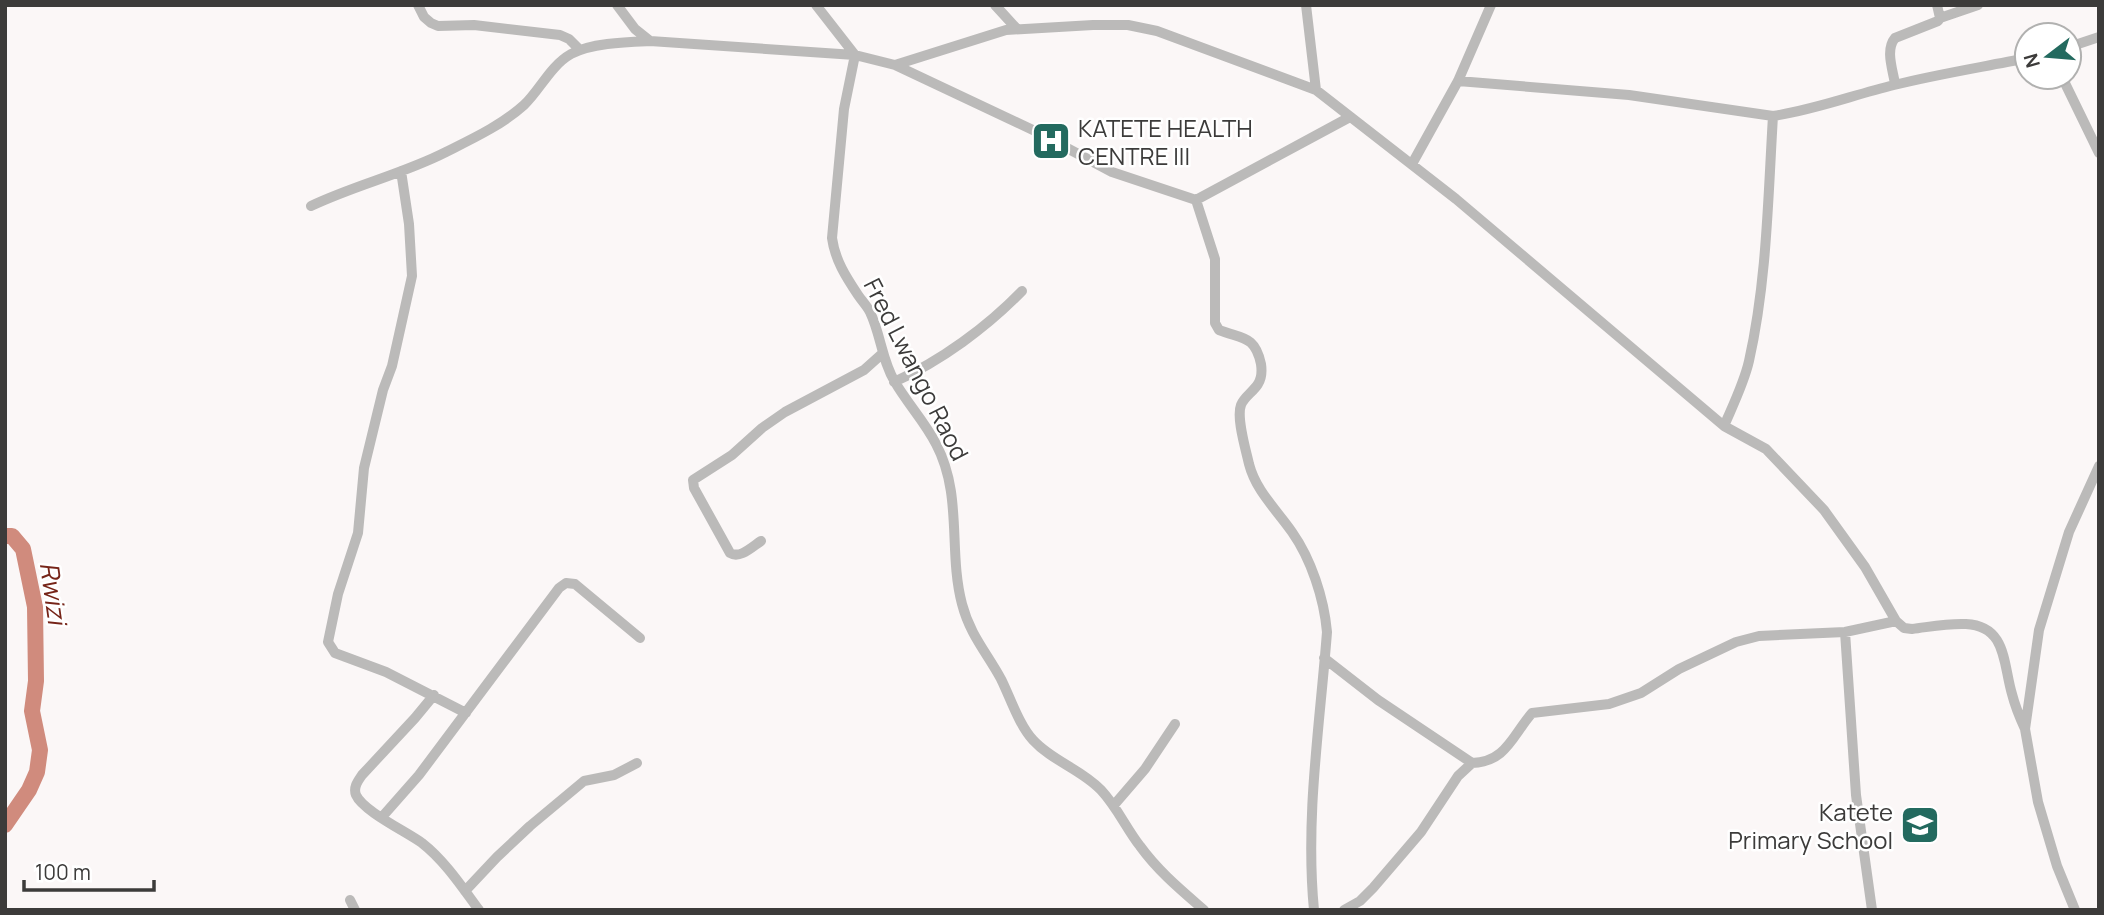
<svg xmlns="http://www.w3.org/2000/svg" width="2104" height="915" font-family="Manrope,sans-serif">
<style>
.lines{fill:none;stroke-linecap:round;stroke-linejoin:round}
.river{stroke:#d08b7d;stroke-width:16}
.street{stroke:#bbbab9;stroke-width:10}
.labels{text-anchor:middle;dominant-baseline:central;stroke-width:5;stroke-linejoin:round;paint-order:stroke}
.poi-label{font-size:24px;fill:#3c3b3a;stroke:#fff;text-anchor:start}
.street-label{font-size:24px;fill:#3c3b3a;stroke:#fff}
.water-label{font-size:26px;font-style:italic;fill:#762418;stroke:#fff}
</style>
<rect width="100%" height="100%" fill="#fbf7f7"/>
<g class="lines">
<!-- river -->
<path class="river" d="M5,536H12L23,549L35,607L36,681L32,711L40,750L37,772L29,790L5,825"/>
<!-- street -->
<path class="street" d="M418,5L424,17L431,23L438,26L474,25L560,35L569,39L580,50
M617,5L635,29L650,41L855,55L895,65L1006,30L1093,25H1128L1157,31L1316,90L1456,199L1724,426L1766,449L1824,510L1865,567L1896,621L1904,628L1912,629C1929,627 1948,623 1966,624C2007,626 2003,664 2012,694C2015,706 2020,718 2025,729
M816,5L855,55L844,109L832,238C835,260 846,277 858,295C862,301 867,306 870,312C881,335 882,361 895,382C907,403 925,422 936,444C963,495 948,551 962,604C970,635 987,653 1001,679C1010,697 1019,725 1033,740C1052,761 1081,769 1101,790C1117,807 1126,828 1140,846C1158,871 1181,890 1204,910
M995,5L1017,29
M1306,5L1316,90
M1937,5L1940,18
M2069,47L2099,37
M895,65L1035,131L1112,172L1196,200L1350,117
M2062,77L2099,153
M1458,81L1629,95L1773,116
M1895,84C1893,70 1885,50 1895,38L1938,21L1940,18L1978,5
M1412,164L1458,81L1491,5
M401,171L409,224L412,276L392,366L383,390L364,468L358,533L338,594L328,642L335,653L386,672L466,713
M1196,200L1215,259V323L1219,330C1242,339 1255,335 1261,364C1262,371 1262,378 1258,384C1253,392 1244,397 1241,405C1236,418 1246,450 1249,464C1256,491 1276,509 1292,532C1311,559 1324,598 1327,632C1320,724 1305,817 1314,910
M311,206C355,185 403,174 446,152C472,139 502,125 524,105C540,90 550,66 571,54C591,43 627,42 650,41
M894,382C941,361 987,327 1022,291
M1724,426C1733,405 1744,383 1749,361C1767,281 1768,197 1773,116C1814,110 1853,95 1894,85C1938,74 1983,67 2027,58
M761,541C752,547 740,559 730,553L694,488L693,480L732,455L762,428L785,412L864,370L883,353
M1845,632L1856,795L1872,910
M1324,658L1378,700L1472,763
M434,695L415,718L362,775C358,781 353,787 356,795C363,811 407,832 422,843C445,861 462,887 479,910
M1114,805L1145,769L1175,724
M382,817L419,775L559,588L566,583L575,584L640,638
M465,891L497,857L530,826L584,781L614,775L637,763
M350,900L355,910
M1344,910L1360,901L1373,888L1421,832L1458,776L1472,763C1506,762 1512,736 1532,713L1609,704L1641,693L1679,669L1736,642L1759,636L1845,632L1896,621
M2075,910L2057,866L2038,802L2025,729L2039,630L2069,532L2099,466"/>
</g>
<!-- icons -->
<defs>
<g id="hospital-square" transform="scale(2.0125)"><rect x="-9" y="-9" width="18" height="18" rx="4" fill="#236a5f" stroke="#fff"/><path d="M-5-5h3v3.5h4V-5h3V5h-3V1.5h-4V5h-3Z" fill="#fff"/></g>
<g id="school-square" transform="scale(2.0125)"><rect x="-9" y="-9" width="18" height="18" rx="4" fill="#236a5f" stroke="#fff"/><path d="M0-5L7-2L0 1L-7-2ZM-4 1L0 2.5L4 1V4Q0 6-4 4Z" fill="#fff"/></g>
</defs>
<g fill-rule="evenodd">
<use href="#hospital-square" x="1051" y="141"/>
<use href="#school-square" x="1920" y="825"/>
</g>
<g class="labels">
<!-- poi labels -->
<g class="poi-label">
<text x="1078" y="127">KATETE HEALTH<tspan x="1078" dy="28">CENTRE III</tspan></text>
<text x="1893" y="811" text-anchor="end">Katete<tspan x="1893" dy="28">Primary School</tspan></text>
</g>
<!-- street labels -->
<g class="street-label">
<text transform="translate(917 369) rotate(63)">Fred Lwango Raod</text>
</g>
<!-- water labels -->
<g class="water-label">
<text transform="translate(54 593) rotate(82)">Rwizi</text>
</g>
</g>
<!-- border -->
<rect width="2104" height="915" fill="none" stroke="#3c3b3a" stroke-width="14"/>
<!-- north arrow -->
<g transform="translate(2048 56) rotate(254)"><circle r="33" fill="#ffffff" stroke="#b1b1b0" stroke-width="2"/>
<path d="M0-5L12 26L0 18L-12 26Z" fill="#236a5f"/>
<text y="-10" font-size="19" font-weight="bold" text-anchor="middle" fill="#3c3b3a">N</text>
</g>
<!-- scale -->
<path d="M24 880v10h130v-10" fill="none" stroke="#3c3b3a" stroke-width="3.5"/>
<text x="35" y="880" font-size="21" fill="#3c3b3a" stroke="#ffffff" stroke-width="5" paint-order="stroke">100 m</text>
</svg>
